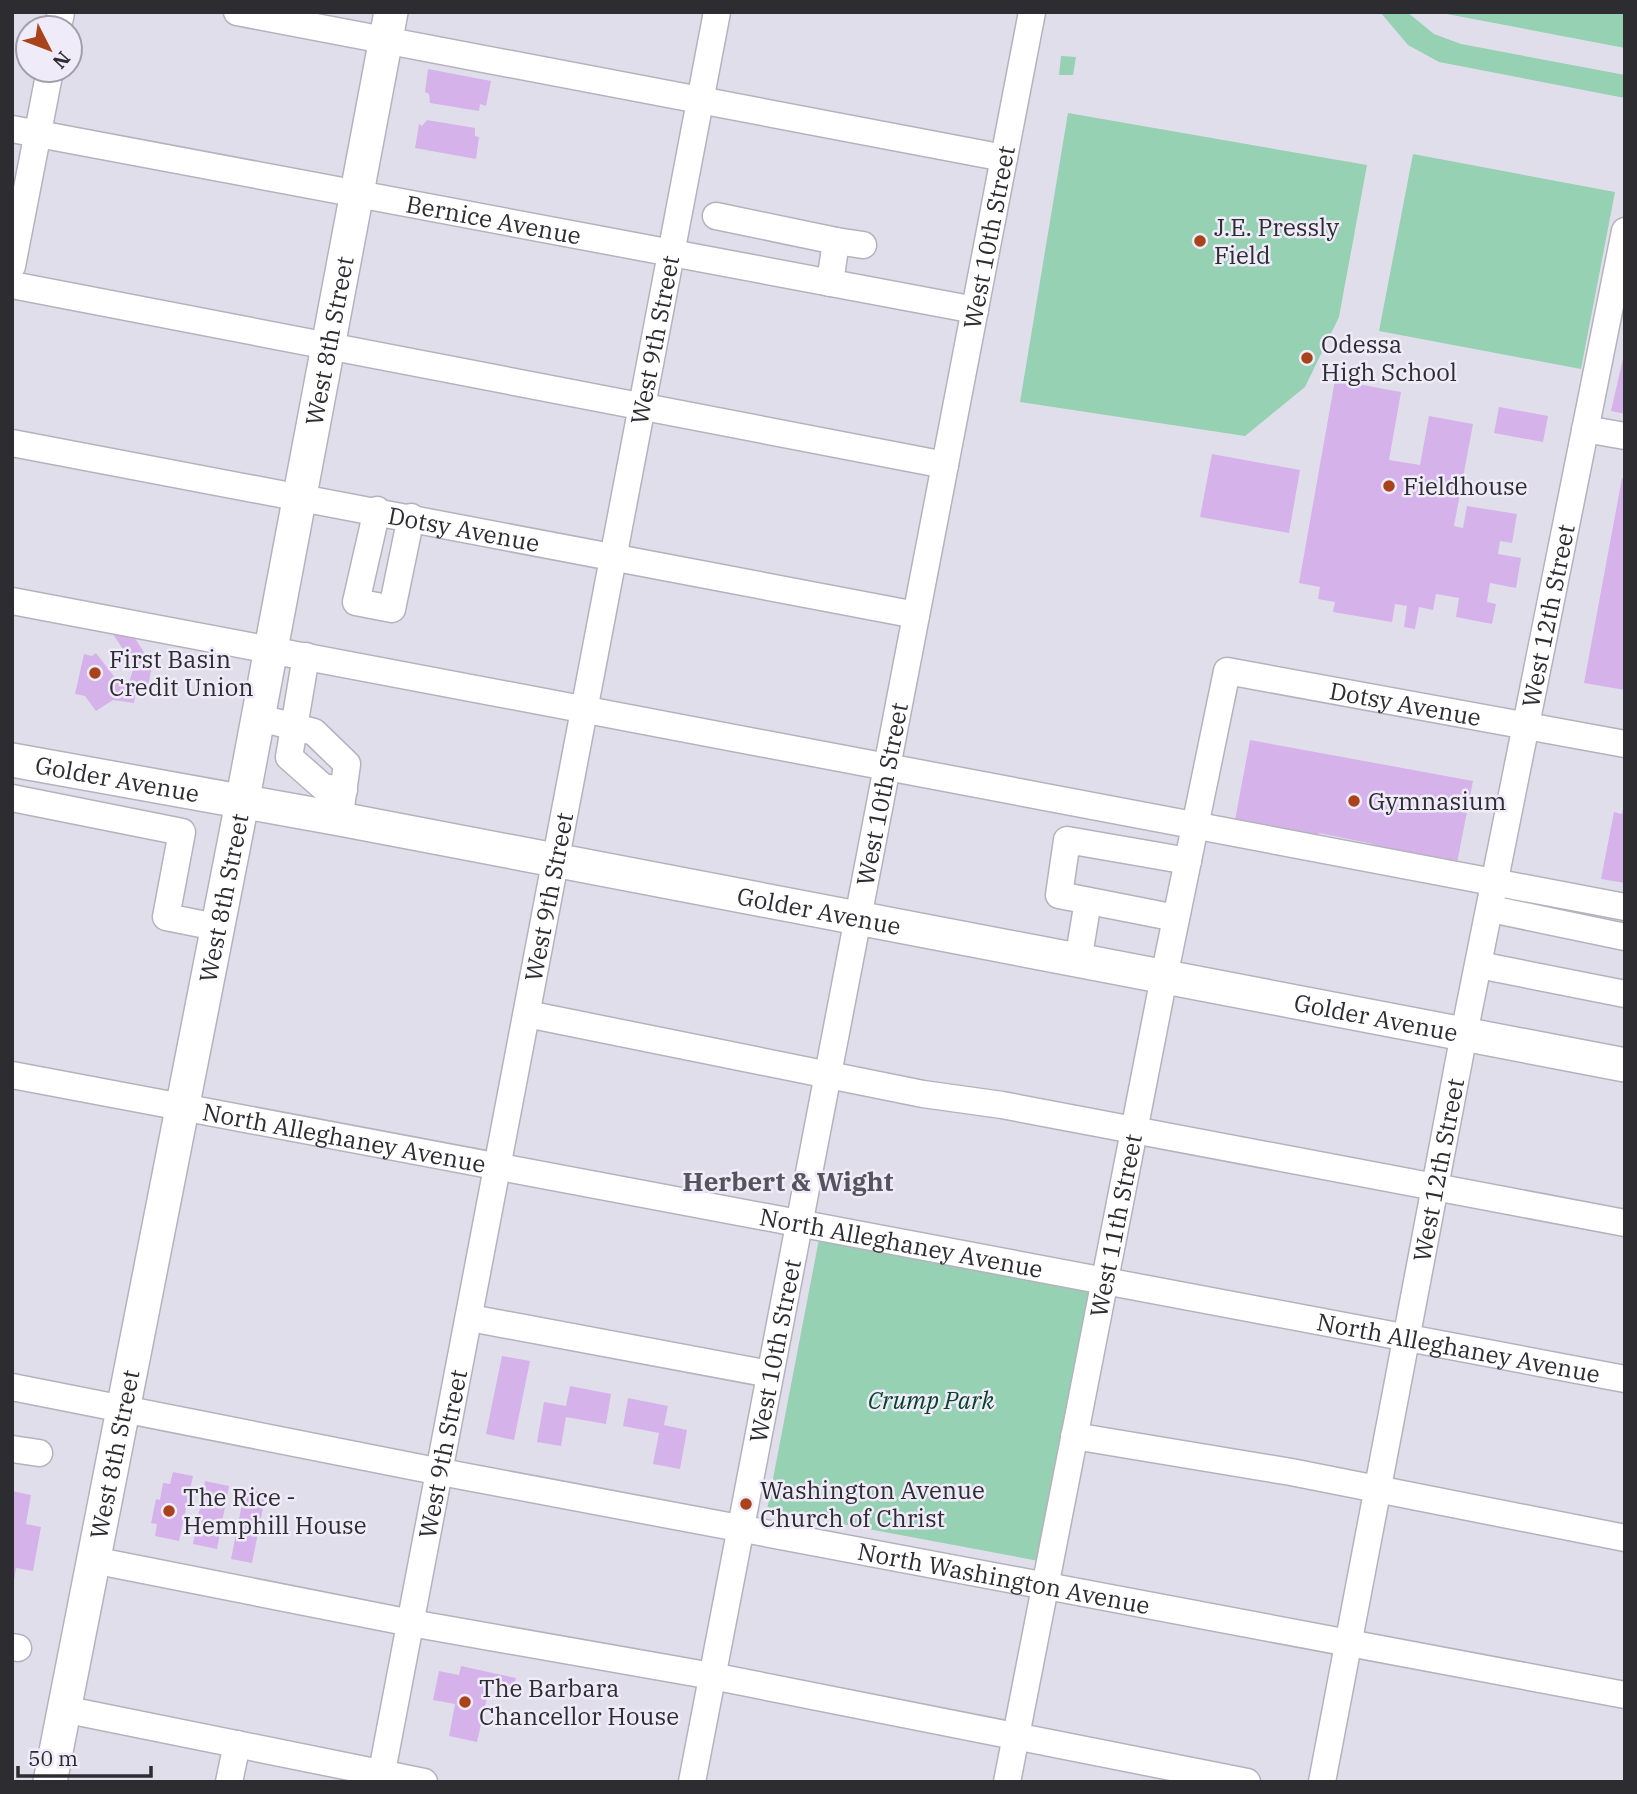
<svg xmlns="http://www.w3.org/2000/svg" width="1637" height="1794" font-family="'IBM Plex Serif',serif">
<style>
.green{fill:#95d1b2}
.building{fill:#d6b2ea}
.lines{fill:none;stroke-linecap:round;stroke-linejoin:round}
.minor-casing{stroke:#b5b2be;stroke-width:29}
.major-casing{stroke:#b5b2be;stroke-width:36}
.minor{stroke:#fff;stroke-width:26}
.major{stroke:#fff;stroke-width:33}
.poi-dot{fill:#a9431b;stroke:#efebf9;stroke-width:2.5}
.labels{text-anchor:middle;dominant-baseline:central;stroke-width:5;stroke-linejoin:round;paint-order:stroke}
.street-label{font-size:24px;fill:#2d2c31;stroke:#efebf9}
.poi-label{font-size:24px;fill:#2d2c31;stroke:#efebf9;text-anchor:start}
.park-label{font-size:24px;font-style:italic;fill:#08432c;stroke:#efebf9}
.neighbourhood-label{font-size:26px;font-weight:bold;fill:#56535e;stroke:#efebf9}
</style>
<rect width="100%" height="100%" fill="#e1deeb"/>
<!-- green -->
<path class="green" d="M1380,12H1407L1434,34L1461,44L1625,75V98L1439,62L1408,45Z
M1447,12H1625V48L1447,14Z
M1061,56L1076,57L1073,75H1059Z
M1068,113L1367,165L1339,317L1305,387L1245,436L1020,402Z
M1413,154L1615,192L1581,369L1379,331Z
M819,1239L1096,1290L1044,1562L767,1510Z"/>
<!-- building -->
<path class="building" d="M428,69L491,81L486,106L480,104L479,111L430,103L429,94L425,92Z
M427,120L475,128V136L479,137L476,159L415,148L419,124L422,126Z
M1624,354H1625V414L1611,411Z
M1335,380L1401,392L1389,460L1420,465L1429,416L1473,424L1454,526L1463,528L1467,506L1517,514L1512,543L1500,541L1498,554L1521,558L1516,588L1490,583L1487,602L1496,604L1492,624L1456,617L1459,598L1436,594L1433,610L1419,607L1415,629L1404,627L1407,606L1395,604L1392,622L1333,612L1335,602L1318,599L1320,587L1299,583Z
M1499,407L1548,416L1543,442L1494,433Z
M1212,454L1300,470L1289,533L1200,517Z
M1622,478L1625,479V690L1584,683Z
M107,625L129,629L152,665L146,698L135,696L134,703L113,700L96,711L85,696L75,694L84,654L92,656L96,653L116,679L129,683L134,666Z
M1250,740L1473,781L1457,863L1373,848V844L1319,833L1317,837L1235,820Z
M1623,809H1625V883L1601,879L1614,812L1622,814Z
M502,1356L530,1361L514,1440L486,1434Z
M570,1386L611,1394L606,1424L566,1417L561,1446L537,1442L544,1402L566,1406Z
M628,1398L668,1406L664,1425L687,1430L680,1469L653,1464L659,1433L623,1426Z
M173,1472L193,1476L179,1541L155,1536L157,1524L151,1523L156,1499L160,1500L163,1483L170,1484Z
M205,1481L229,1486L217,1549L193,1544Z
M245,1489L266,1493L252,1563L231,1559Z
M12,1491L31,1495L26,1524L41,1527L33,1571L16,1568L14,1580Z
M461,1666L516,1678L513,1689L490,1684L477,1742L449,1736L455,1704L433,1700L439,1671L459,1675Z"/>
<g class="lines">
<!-- minor casing -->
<g class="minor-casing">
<g id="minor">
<path d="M237,12L1004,158"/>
<path d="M58,28L61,12"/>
<path id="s1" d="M12,129L975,310"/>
<path d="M716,216L836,241L830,283"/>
<path d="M836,241L863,245"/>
<path d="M12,266L50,70"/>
<path d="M12,285L945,465"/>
<path d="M1585,429L1625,436"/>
<path id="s2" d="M12,443L916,615"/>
<path d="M377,510L356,602L392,609L411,517"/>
<path d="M12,601C550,702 1087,806 1625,907"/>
<path d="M306,656L289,757L323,787L344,790"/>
<path d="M257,717L314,732L347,764L341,807"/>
<path d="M12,798L182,832L166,917L216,927"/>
<path d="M1491,909L1625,937"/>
<path d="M1176,918L1059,895L1067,840L1188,861"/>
<path d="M1078,961L1088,901"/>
<path d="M1479,965L1625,994"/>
<path d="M527,1014L923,1094L1002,1105L1625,1223"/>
<path id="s3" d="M12,1075L1625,1379"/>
<path d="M470,1318L770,1374"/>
<path id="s4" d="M12,1387L441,1472L1625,1695"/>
<path d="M1074,1436L1291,1472L1625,1538"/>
<path d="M12,1449L39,1453"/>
<path d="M93,1560L411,1623L712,1676L1247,1782"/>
<path d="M12,1647L18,1648"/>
<path d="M63,1709L424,1782"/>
<path d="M229,1782L237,1744"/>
<path id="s5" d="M380,1782L717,12"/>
<path id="s6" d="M692,1782L1032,12"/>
<path id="s7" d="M1007,1782L1164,977L1227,671L1625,744"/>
<path id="s8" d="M1322,1782L1464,1034L1625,231"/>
</g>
</g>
<!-- major casing -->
<g class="major-casing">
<g id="major">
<path id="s9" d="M12,760L340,819L1625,1065"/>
<path id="s10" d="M50,1782L242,803L391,12"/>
</g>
</g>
<!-- minor -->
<use href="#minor" class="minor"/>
<!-- major -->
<use href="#major" class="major"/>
</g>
<!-- markers -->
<g class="poi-dot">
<circle cx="1200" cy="241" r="7"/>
<circle cx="1307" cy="358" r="7"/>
<circle cx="1389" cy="486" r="7"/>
<circle cx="95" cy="673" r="7"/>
<circle cx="1354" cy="801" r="7"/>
<circle cx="746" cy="1504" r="7"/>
<circle cx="169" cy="1511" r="7"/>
<circle cx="465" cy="1702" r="7"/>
</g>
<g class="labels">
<!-- street labels -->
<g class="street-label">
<text stroke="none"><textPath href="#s1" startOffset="490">Bernice Avenue</textPath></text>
<text stroke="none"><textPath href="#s6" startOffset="1573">West 10th Street</textPath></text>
<text stroke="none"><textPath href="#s5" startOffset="1468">West 9th Street</textPath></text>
<text stroke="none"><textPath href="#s10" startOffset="1468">West 8th Street</textPath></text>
<text stroke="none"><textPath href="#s2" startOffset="460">Dotsy Avenue</textPath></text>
<text stroke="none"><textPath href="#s8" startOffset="1188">West 12th Street</textPath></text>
<text stroke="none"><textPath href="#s7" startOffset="1314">Dotsy Avenue</textPath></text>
<text stroke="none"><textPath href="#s9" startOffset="107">Golder Avenue</textPath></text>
<text stroke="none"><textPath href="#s6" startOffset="1006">West 10th Street</textPath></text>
<text stroke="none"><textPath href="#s10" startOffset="901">West 8th Street</textPath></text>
<text stroke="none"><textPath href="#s5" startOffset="901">West 9th Street</textPath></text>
<text stroke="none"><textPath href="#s9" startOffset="821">Golder Avenue</textPath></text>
<text stroke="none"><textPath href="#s9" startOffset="1388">Golder Avenue</textPath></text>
<text stroke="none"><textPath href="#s3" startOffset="338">North Alleghaney Avenue</textPath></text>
<text stroke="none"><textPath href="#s8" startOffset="623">West 12th Street</textPath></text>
<text stroke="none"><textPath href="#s7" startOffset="567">West 11th Street</textPath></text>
<text stroke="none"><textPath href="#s3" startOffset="905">North Alleghaney Avenue</textPath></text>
<text stroke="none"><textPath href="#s3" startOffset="1472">North Alleghaney Avenue</textPath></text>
<text stroke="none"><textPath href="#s6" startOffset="439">West 10th Street</textPath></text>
<text stroke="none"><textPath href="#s10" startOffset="334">West 8th Street</textPath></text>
<text stroke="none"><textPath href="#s5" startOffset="334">West 9th Street</textPath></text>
<text stroke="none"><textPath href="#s4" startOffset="1010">North Washington Avenue</textPath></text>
</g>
<!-- poi labels -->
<g class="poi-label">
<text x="1214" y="227">J.E. Pressly<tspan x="1214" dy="28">Field</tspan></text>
<text x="1321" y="344">Odessa<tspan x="1321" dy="28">High School</tspan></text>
<text x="1403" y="486">Fieldhouse</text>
<text x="109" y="659">First Basin<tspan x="109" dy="28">Credit Union</tspan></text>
<text x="1368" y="801">Gymnasium</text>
<text x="760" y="1490">Washington Avenue<tspan x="760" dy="28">Church of Christ</tspan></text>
<text x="183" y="1497">The Rice -<tspan x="183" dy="28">Hemphill House</tspan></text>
<text x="479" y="1688">The Barbara<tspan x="479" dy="28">Chancellor House</tspan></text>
</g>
<!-- park labels -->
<g class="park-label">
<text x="931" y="1400">Crump Park</text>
</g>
<!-- neighbourhood labels -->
<g class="neighbourhood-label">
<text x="788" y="1181">Herbert &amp; Wight</text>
</g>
</g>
<!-- border -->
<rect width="1637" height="1794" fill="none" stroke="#2d2c31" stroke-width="28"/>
<!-- north arrow -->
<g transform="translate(49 49) rotate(132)"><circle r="33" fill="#efebf9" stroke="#a19fa9" stroke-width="2"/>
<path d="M0-5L12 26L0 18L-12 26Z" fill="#a9431b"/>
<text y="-10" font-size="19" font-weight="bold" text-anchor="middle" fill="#2d2c31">N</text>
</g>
<!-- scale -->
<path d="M18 1766v10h133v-10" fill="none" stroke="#2d2c31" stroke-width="3.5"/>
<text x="28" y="1766" font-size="21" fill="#2d2c31" stroke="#efebf9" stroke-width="5" paint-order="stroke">50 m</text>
</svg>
